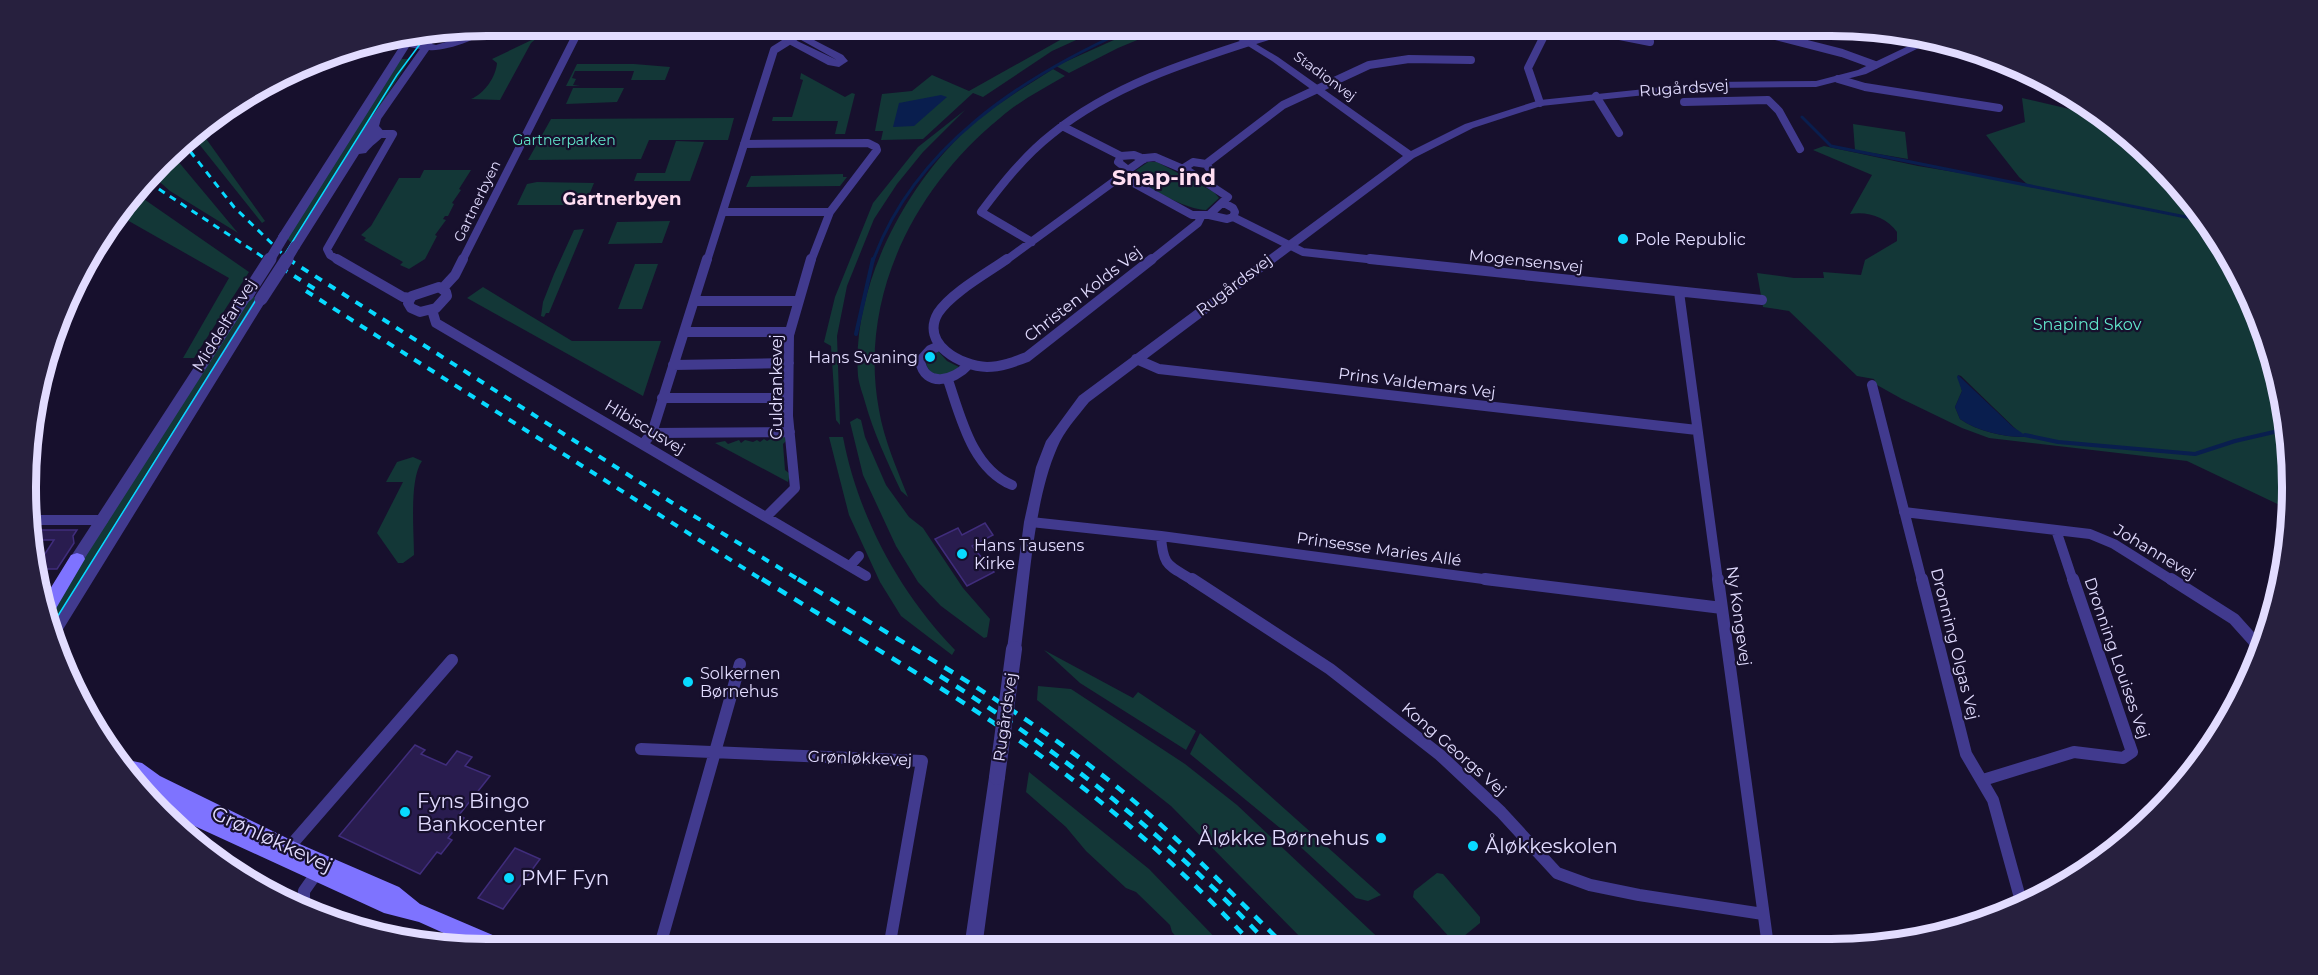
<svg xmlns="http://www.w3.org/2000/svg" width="2318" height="975" font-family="Montserrat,sans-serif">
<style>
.green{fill:#133737;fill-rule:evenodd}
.water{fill:#091e4e}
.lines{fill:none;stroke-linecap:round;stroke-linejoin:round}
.stream-far1{stroke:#091e4e;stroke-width:3}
.stream{stroke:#091e4e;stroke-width:4}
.building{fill:#291c4f;stroke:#402d7c;stroke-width:1.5}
.minor-far2{stroke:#413a8e;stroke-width:8}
.minor-far1{stroke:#413a8e;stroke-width:10}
.minor{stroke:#413a8e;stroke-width:12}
.tertiary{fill:#413a8e;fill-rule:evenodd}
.secondary{fill:#7e73ff;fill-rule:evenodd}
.tram{stroke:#08daff;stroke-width:1.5}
.rail-far2{stroke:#08daff;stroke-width:3;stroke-dasharray:7 6;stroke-linecap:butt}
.rail-far1{stroke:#08daff;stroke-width:4;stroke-dasharray:8 8;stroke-linecap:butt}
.rail{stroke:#08daff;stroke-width:4.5;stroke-dasharray:10 9;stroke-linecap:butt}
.tertiary-bridge-far2{stroke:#413a8e;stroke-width:10}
.tertiary-bridge-far1{stroke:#413a8e;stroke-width:13}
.tertiary-bridge{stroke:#413a8e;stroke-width:16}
.poi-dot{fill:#08daff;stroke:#17102d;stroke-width:2}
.labels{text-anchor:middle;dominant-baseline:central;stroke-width:4.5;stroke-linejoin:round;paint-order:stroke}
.far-street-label{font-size:14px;fill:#e2dcff;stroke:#17102d}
.far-park-label{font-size:14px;fill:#61e6cb;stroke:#17102d}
.street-label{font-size:16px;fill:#e2dcff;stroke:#17102d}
.poi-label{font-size:16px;fill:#e2dcff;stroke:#17102d;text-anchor:start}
.park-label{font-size:16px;fill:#61e6cb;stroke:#17102d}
.neighbourhood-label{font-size:18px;font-weight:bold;fill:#ffdef2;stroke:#17102d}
.near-poi-label{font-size:20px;fill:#e2dcff;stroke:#17102d;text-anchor:start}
.near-street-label{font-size:20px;fill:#e2dcff;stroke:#17102d}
.district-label{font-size:22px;font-weight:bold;fill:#ffdef2;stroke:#17102d}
.rim{fill:none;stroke:#e2dcff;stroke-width:8}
</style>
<rect width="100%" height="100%" fill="#17102d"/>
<!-- green -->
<path class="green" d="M1085,26H1107L1052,51L983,97L973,93L923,139L881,140L883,131H875L882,94L912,91L932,75L969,91Z
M1124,26H1171L1118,48L1069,73L1056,66L1125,35L1129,29Z
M538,37L531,43L500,100L471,99C484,94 496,77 497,63L492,59Z
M401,59H410L293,244L286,238Z
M577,64H634L670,67L665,80H631L634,71H575L572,78L576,79L573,85L580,86H566Z
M1053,69L1065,76C1043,89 1019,101 1000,118C914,188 858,298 879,410C884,440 897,469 908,497L901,491C887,461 874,434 865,402C863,394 859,385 858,376C852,292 898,201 954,142C982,112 1019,91 1053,69Z
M801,73L845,97L852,93L855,94L845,134H835L838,121H772L773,117H792L803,80L800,79Z
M573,88H624L617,102L566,104Z
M2022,98L2078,111L2080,100L2135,140L2197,207L2245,283L2277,368L2292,458L2290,510L2187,461L1989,438L1962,428L1902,399L1877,385L1874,379L1857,376L1789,311L1763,307L1757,273L1794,278H1824L1823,272L1861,275L1865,260L1897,241V232C1886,217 1868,211 1850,214L1872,175L1813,150L1824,146L1918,166L2027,184L2019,177L1986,135L2025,122ZM1958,375L1961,376L2024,437C2004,437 1977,431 1960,419L1955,407L1962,391Z
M965,110L923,152L897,184L874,219L847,286L837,336L840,425L836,420L831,346L824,342L835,297L873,203L918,147Z
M734,118L728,140H649L641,159L528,160L551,119Z
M1853,124L1905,132L1908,159L1855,150Z
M199,128L207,140L265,221L262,223L191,134Z
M676,141L704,142L690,181H634L637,173H665Z
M172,154L238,233L170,191L153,176Z
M1148,162H1157L1214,192L1219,198L1206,210C1188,210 1148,189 1134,176L1135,171Z
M424,170H471L459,189L461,190L452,203L454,204L448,216H445L443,219L446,220L435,235L437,236L425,259L409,269L400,265L403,262L364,240L366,238L361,235L371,226L399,178H420Z
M843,174V177H847L840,186L746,187L751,176Z
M537,182L594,183L585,205H517L527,184Z
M138,195L249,272L194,358H183L229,278L120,216Z
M670,221L662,243L608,244L617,222Z
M584,229L549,313H546L544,317L541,316L543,302L554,274L574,230Z
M635,264H658L642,309H618Z
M483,287L572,341H661L643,396L467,298Z
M250,296L259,298L49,633L46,617Z
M938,351L947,361L959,367C950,378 927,379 926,361Z
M857,418L861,420L865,437L886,485L909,517L923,528L963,588L990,619L987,637L984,638L941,606L918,582L896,546L863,475L850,422Z
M778,435L785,436L787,440L783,444L785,470L790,474L788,482L715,443L725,441L728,444L739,440L741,443L745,440L753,442L757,440L760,442L764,439L767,441Z
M829,437H843C858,516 899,592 955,650L952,655L901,616L880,582L849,515Z
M413,457L422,461C409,479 414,532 414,555L403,563H398L377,533L403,482H386L397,462Z
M1044,650L1133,698L1138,692L1196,731L1186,750L1080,683Z
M1038,686L1071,689L1185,764L1237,805L1388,947H1310L1171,806L1037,700Z
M1200,733L1381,895L1368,901L1356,898L1280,828L1190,754Z
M1029,772L1149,869L1224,947L1186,948L1172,932L1170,925L1136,892L1126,888L1086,851L1066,827L1026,792Z
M1437,873L1443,874L1480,917V923L1458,941L1451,939L1413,897L1414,891Z"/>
<!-- water -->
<path class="water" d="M941,95L947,97L914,126L893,127L899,103Z
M1958,375L2013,427L2025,435L2024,437C2004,437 1977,431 1960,419L1955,407L1962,391L1957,377Z"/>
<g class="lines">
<!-- stream-far1 -->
<path class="stream-far1" d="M1802,117L1831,146L2206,221
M873,261C914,147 1022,77 1127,30"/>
<!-- stream -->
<path class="stream" d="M856,334L873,259
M2025,435L2058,442L2195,454L2235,441L2287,429"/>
</g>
<!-- building -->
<path class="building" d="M985,523L993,535L972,546L994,572L967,586L935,539L958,528L962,535Z
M30,530H77L73,536L74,543L57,569H35L54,540H30Z
M415,745L425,750L421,754L446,765L457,751L472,757L465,766L490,776L459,815L464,818L448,838L452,840L441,854L437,852L420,874L339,836Z
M515,848L540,859L503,909L478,898Z"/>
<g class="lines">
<!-- minor-far2 -->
<path class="minor-far2" d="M1569,26L1650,42
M1736,26L1842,53L1875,65
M1838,79L1865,87L1999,108
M1596,96L1619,133
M1684,102L1768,100L1779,111L1800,149
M1540,103L1528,68L1549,26
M1062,126L1121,156
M744,144L868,143L876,147L877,150L830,212L811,261
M1155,157L1190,172L1228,197L1209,215H1192L1128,180V170L1145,158Z
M1206,164L1283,105L1369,65L1409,59L1471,60
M1182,169L1193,162L1206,164L1211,171L1203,179
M1128,170L1118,162L1121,156L1134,155L1144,159
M723,212H830
M1209,215L1227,219L1233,217L1235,212L1233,208L1224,203
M1233,217L1303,252L1385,261
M1032,242L981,212C1002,184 1024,156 1052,134C1122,77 1215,54 1299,26
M340,261L330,255L327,249L393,134H381
M462,261L581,26
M707,261L774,50L798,35
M1005,261L1120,177L1126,175
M1150,261L1198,223L1201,217"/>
<!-- minor-far1 -->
<path class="minor-far1" d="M337,259L403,297L411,298
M1007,259C987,273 951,293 938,313C920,344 961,366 987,367C1001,367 1014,362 1027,357L1152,259
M1370,259L1762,300
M439,287L446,292L447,296L436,308L420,312L411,308L408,303L412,296Z
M442,289L455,275L463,259
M1679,292L1718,581
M694,301H798
M432,310L436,323L866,576
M684,332H790
M939,346L930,350L920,361C925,388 954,381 968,365
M1136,359L1159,369L1697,430
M673,365L789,363
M948,380C961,418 972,468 1012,485
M1872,385L1922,581
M662,398H788
M652,433L790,432
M643,444L652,433L707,259
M1904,512L2090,534L2114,544L2173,581
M766,517L795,488L788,416L789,335L811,259
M30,520H103
M1031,522L1161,536L1498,581
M2056,530L2073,581
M1161,536C1163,568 1169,565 1194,581
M850,566L859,556"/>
<!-- minor -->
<path class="minor" d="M1192,579L1330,669L1440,755L1501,812L1557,873L1590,885L1639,895L1763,914
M1485,579L1722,608
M1718,579L1768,946
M1922,579L1966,754L1993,800L2022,905
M2171,579L2234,619L2261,649
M641,749L922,761L889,948
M1983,780L2074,752L2123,758L2132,752L2073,579
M285,852L452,660
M304,909V891L316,874
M659,949L740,664"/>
<!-- tertiary -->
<path class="tertiary" d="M484,26H497C484,37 446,52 429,50L381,119L379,126L386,134C379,141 372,145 366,153L359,154L299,249H291L289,246L371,118L420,49L409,47L288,239H280L278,236L400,46L385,42L413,38L412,42L423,43L428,35L437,34L432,44L436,45L462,37Z
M755,26H766L837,60L776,26H787L843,55L848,61L839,67L828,65Z
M1216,26H1226L1278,57L1411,151L1465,124L1540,100L1712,82L1816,81L1858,70L1921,40L1931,42L1866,74L1816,87L1712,88L1541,106L1473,128L1414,158L1089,402C1077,417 1064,431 1057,448C1033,503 1029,589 1021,649L1019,653L1014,655L1009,653L1007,649L1024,522L1036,467L1046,441L1079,396L1403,156L1272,61Z
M247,291L253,295L251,298L76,572L71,574L66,572L64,568L66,564L243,292Z
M261,295L267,299L54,644L49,630L257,296Z
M997,770L1003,772L1005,777L982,948H964L989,777L991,772Z"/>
<!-- secondary -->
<path class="secondary" d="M77,553L83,555L85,559L51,617L46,618L42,602L71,555Z
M128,760L142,763L160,776L295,842L399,887L420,904L509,942L511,949L477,948L419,922L384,913L164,812L148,792L152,790L139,782L123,762Z"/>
<!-- tram -->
<path class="tram" d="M49,630L397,75L426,36"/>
<!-- rail-far2 -->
<path class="rail-far2" d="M182,141L234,207L290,261
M148,182L269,261"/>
<!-- rail-far1 -->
<path class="rail-far1" d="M267,259L318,291
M288,259L671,502L801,581
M306,291L764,581"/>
<!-- rail -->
<path class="rail" d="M762,579C858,639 958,694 1049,762C1124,817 1192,879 1255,947
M798,579C898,640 1001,697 1093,768C1163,821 1224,886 1286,947
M940,676C1064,754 1171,839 1271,947"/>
<!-- tertiary-bridge-far2 -->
<path class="tertiary-bridge-far2" d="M269,261L284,236
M286,261L295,246"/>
<!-- tertiary-bridge-far1 -->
<path class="tertiary-bridge-far1" d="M247,295L270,259
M261,299L287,259"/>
<!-- tertiary-bridge -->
<path class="tertiary-bridge" d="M997,777L1014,649"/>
</g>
<!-- markers -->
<g class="poi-dot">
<circle cx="1623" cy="239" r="6"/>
<circle cx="930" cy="357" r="6"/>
<circle cx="962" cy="554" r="6"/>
<circle cx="688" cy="682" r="6"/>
<circle cx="405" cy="812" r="6"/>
<circle cx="1381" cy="838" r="6"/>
<circle cx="1473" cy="846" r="6"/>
<circle cx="509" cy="878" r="6"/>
</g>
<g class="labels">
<!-- far-street labels -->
<g class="far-street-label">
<text transform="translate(1325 76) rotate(36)">Stadionvej</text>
<text transform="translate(477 201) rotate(-64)">Gartnerbyen</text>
</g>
<!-- far-park labels -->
<g class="far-park-label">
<text x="564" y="140">Gartnerparken</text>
</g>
<!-- street labels -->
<g class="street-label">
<text transform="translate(1684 88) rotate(-4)">Rugårdsvej</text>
<text transform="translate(1526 261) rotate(6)">Mogensensvej</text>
<text transform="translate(1234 285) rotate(-37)">Rugårdsvej</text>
<text transform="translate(1083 294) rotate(-38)">Christen Kolds Vej</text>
<text transform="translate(224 325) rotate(-58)">Middelfartvej</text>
<text transform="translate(1417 383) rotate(7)">Prins Valdemars Vej</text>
<text transform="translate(776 387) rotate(-90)">Guldrankevej</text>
<text transform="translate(645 427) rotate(31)">Hibiscusvej</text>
<text transform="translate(1379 549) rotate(8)">Prinsesse Maries Allé</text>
<text transform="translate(2155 552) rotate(31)">Johannevej</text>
<text transform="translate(1739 616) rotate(82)">Ny Kongevej</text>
<text transform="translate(1955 644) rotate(76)">Dronning Olgas Vej</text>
<text transform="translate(2117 658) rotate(71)">Dronning Louises Vej</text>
<text transform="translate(1005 717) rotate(-82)">Rugårdsvej</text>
<text transform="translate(1454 749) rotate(41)">Kong Georgs Vej</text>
<text transform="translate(860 758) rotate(2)">Grønløkkevej</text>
</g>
<!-- poi labels -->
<g class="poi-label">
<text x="1635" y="239">Pole Republic</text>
<text x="918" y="357" text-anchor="end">Hans Svaning</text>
<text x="974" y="545">Hans Tausens<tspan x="974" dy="18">Kirke</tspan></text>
<text x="700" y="673">Solkernen<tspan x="700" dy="18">Børnehus</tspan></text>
</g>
<!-- park labels -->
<g class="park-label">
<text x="2087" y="324">Snapind Skov</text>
</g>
<!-- neighbourhood labels -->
<g class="neighbourhood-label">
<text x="622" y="199">Gartnerbyen</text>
</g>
<!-- near-poi labels -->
<g class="near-poi-label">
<text x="417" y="801">Fyns Bingo<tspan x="417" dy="23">Bankocenter</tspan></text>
<text x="1369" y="838" text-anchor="end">Åløkke Børnehus</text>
<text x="1485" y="846">Åløkkeskolen</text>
<text x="521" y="878">PMF Fyn</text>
</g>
<!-- near-street labels -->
<g class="near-street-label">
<text transform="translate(272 839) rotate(25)">Grønløkkevej</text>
</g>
<!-- district labels -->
<g class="district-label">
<text x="1164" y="177">Snap-ind</text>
</g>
</g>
<!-- crop -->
<path d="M0 0H2318V975H0ZM487 36H1831A451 451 0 0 1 2282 487V488A451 451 0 0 1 1831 939H487A451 451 0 0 1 36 488V487A451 451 0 0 1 487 36Z" fill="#27203e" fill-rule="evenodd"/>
<path class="rim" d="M487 36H1831A451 451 0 0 1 2282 487V488A451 451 0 0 1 1831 939H487A451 451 0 0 1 36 488V487A451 451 0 0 1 487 36Z"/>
</svg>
